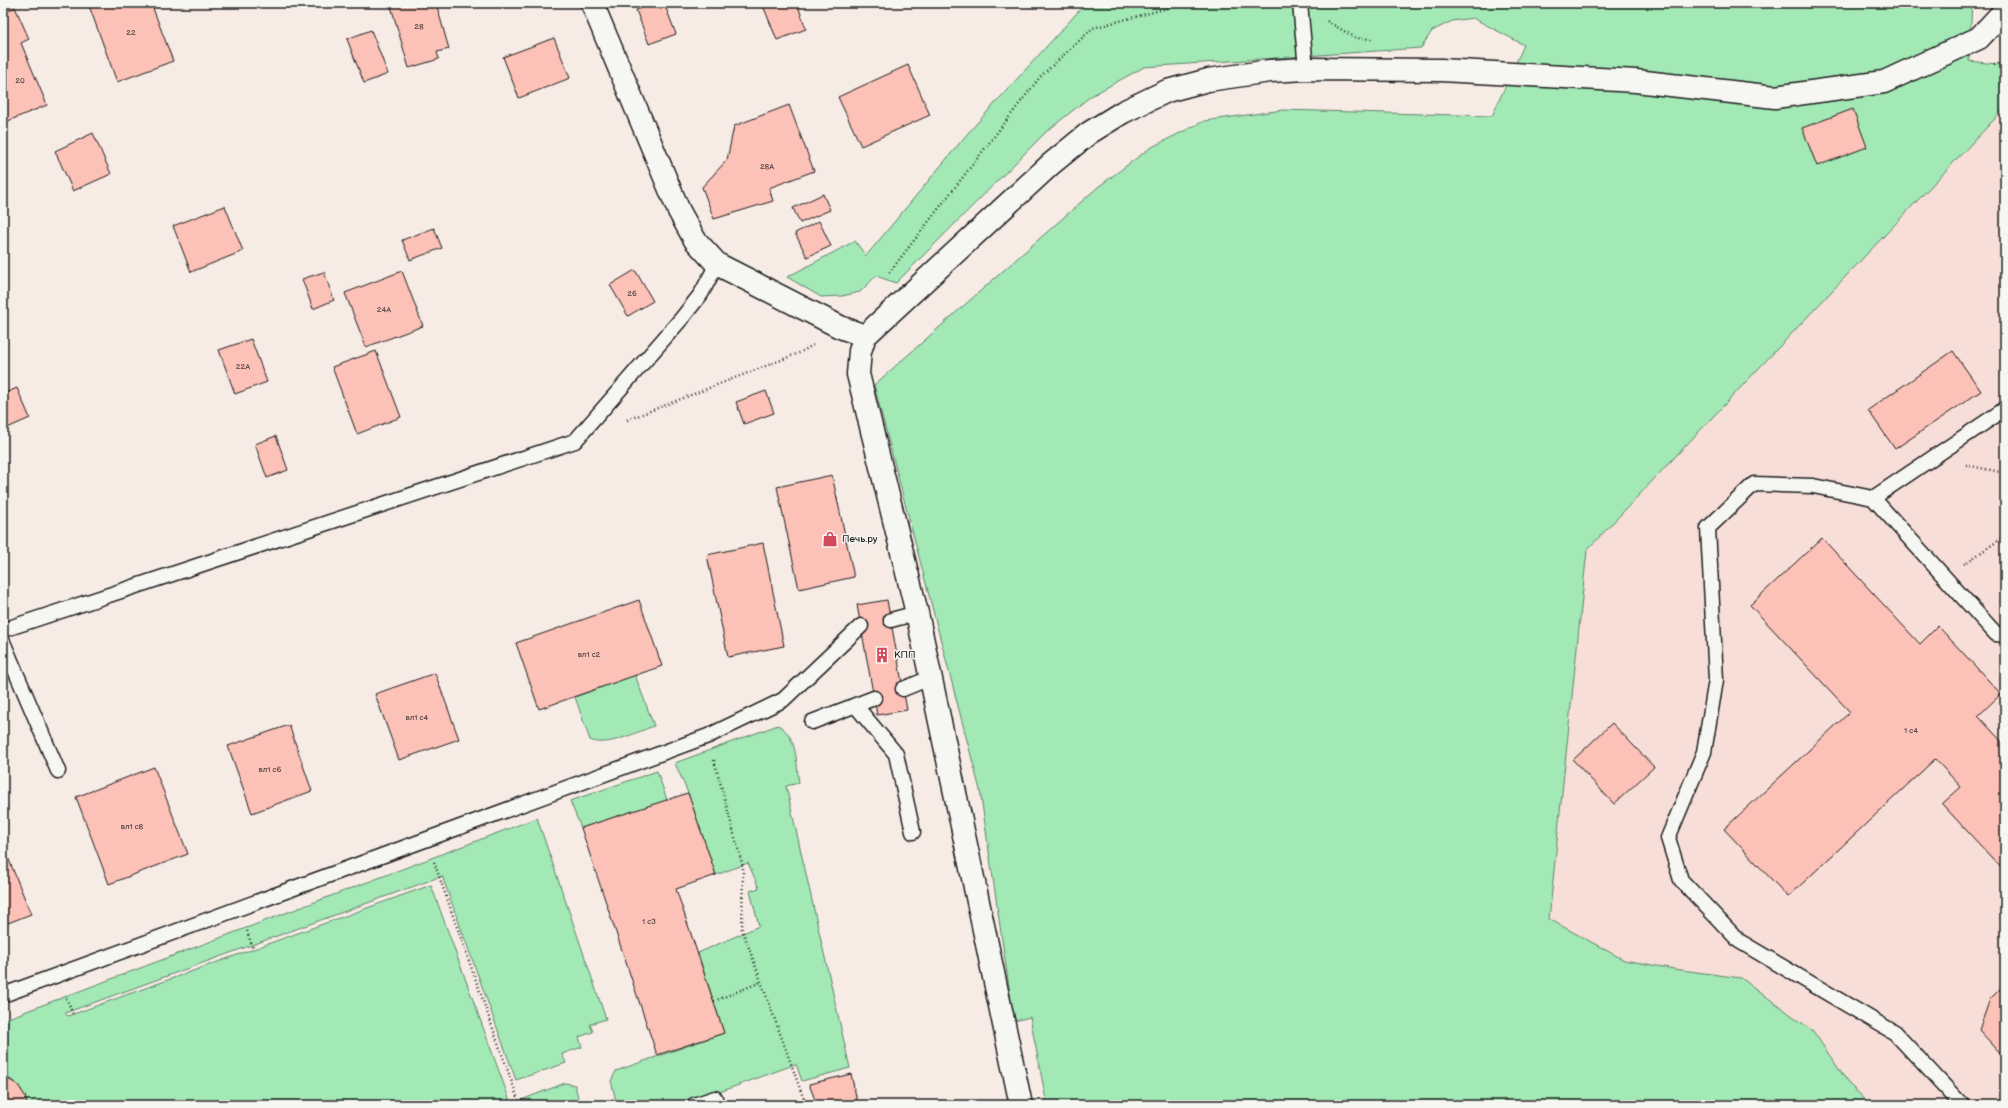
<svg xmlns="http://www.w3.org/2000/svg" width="2008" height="1108" font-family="'Balsamiq Sans',sans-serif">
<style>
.built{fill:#f8ded8}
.green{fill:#a2e9b6;stroke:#5f8269}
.building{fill:#fcc1b7;stroke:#1c1c1c}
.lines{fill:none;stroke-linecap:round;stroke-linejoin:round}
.lane-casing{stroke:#1c1c1c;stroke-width:17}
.street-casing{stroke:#1c1c1c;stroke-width:25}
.path{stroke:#1c1c1c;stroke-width:2.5;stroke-dasharray:1 3;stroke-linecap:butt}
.lane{stroke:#f6f6f2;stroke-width:14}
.street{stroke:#f6f6f2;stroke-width:22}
.labels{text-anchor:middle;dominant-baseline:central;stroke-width:3;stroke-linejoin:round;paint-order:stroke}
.number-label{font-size:8px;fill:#544543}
.poi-label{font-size:10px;fill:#1c1c1c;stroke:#f6f6f2;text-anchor:start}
</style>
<rect width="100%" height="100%" fill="#f7ebe6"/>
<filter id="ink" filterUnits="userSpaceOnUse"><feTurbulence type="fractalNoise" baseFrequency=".025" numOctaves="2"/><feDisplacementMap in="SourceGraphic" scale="8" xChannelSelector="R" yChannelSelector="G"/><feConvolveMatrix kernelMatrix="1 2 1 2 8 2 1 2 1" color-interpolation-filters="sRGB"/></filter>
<g filter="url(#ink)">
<!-- built -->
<path class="built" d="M2005,108V1105H1540L1549,919L1586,550Z"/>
<!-- green -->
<path class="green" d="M1086,3H1972L1969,61L2005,65V108L1587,550L1549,919L1624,960L1674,969L1741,978L1813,1031L1849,1084L1871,1105H1047L1030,1017L1014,1021L980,790L874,385L1098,187L1150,148L1204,121L1283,110L1492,116L1524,45L1473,18L1452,21L1432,31L1421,48L1144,67L1091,96L1046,132L896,283L876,276L860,292L842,296L821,297L787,277L855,241L866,256L968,133Z
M635,675L654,726C636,732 607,748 590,740L575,697Z
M778,725C798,736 796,763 799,783L786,786L850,1068L802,1081L796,1064L684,1105H617L611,1081L616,1071L724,1033L698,953L759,926L750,891L759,888L748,863L716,875L688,793L675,763Z
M657,771L667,800L581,828L570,801Z
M537,818L606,1019L590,1024L593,1032L579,1037L582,1047L562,1054L566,1063L516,1080L442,876L65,1013L68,1016L431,885L511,1104L565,1083L575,1085L580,1105H27C24,1092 17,1080 3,1076V1020Z"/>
<!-- building -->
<path class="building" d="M3,3L7,11L15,7L29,39L21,43L47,105L3,123Z
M88,3H151L173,61L117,82Z
M390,3H436L449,49L437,52L439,59L409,68Z
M654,3H664L676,34L649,44L636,10Z
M762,3H797L806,29L777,40Z
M371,30L388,74L364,83L347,39Z
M554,38L570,78L519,98L503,57Z
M908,65L930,115L861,146L838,97Z
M789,105L814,171L769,188L773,201L714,219L702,187L727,160L734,126Z
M1853,109L1867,147L1817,166L1802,128Z
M93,133L111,174L73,191L55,151Z
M823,194L830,210L800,223L793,208Z
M225,206L243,251L191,272L173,226Z
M819,221L831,246L807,257L795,233Z
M434,228L442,248L410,260L402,240Z
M635,270L653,301L628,316L610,285Z
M402,271L423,326L366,347L345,293Z
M324,272L334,300L313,309L302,279Z
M251,339L267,382L235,394L219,350Z
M376,351L401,417L357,434L332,367Z
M1953,351L1981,391L1895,449L1868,410Z
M17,388L30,418L5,429L3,425V394Z
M766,391L774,413L744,424L736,402Z
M276,436L288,470L267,478L255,444Z
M832,475L854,577L799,589L777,487Z
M1822,538L1920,644L1938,626L2001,694L1978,716L2005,745V872L1942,804L1961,787L1935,759L1788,897L1724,829L1850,712L1750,605Z
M763,543L784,646L728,657L707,555Z
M639,600L662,666L539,709L516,643Z
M887,600L907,710L877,715L857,605Z
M435,673L459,739L399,760L375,694Z
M1612,723L1654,767L1614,804L1573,760Z
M289,725L312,791L252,813L228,746Z
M154,767L188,854L109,884L76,797Z
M688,793L716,875L676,889L724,1033L657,1055L581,828Z
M3,845L31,914L3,925Z
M2005,984V1058L1979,1030L1990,999Z
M851,1074L858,1105H817L809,1084Z
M3,1076L18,1085L25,1096L27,1105H3Z"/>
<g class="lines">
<!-- lane casing -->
<g class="lane-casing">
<path id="lane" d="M1300,3L1306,69
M1873,498L2005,409
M891,620L917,613
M3,630L575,441L682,318L701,294L717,264
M3,642L58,771
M903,689L930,678
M855,705L896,754L913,832
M812,722L874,698
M3,995L708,736L783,700L861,626
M694,1105L715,1098L717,1105
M1962,1105L1895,1033L1739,941L1681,880L1668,838L1704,752L1716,680L1708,528L1754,484L1813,486L1873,498L1996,634L2005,635"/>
</g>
<!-- street casing -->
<g class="street-casing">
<path id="street" d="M592,3L679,211L695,240L717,264L840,327L865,336
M1021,1105L917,613L858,374L860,351L865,336L1051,164L1089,133L1123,112L1167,91L1208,80L1270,71L1306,69L1441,70L1636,81L1775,97L1884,82L1979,38L2005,10"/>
</g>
<!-- path -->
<path class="path" d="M1235,3L1276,4
M1327,21L1356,38L1373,39
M1994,64L2005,61
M889,273L1040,77L1093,28L1187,3
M627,420L799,353L813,345
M1966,465L2005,473
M1964,564L2005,536
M714,760L743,867L742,929L806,1105
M434,862L520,1105
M247,931L253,949
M66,998L73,1014
M714,1001L761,982"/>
<!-- lane -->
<use href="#lane" class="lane"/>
<!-- street -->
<use href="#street" class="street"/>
</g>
</g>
<!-- icons -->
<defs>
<g id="shop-bare" transform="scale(1.2)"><path d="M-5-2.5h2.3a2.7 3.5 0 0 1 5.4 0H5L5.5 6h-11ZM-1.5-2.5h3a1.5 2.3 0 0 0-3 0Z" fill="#d1495b" stroke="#f6f6f2" stroke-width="2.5" paint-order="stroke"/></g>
<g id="building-bare" transform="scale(1.2)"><path d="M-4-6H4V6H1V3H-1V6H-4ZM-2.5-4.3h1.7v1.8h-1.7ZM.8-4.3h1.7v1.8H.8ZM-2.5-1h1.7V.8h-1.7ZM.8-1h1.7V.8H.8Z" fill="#d1495b" stroke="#f6f6f2" stroke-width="2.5" paint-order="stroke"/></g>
</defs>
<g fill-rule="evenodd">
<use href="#shop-bare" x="830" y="539"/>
<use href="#building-bare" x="882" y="655"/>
</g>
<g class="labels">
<!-- number labels -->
<g class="number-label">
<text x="419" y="26">28</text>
<text x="131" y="32">22</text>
<text x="20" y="80">20</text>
<text x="767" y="166">28А</text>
<text x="632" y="293">26</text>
<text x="384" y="309">24А</text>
<text x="243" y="366">22А</text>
<text x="589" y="654">вл1 с2</text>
<text x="417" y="717">вл1 с4</text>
<text x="1911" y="730">1 с4</text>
<text x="270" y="769">вл1 с6</text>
<text x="132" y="826">вл1 с8</text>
<text x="649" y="921">1 с3</text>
</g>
<!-- poi labels -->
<g class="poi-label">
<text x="842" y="539">Печь.ру</text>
<text x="894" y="655">КПП</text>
</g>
</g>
<!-- margin -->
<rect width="2008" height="1108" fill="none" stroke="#f6f6f2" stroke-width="16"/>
<rect x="8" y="8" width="1992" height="1092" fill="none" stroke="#1c1c1c" stroke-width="1.5" filter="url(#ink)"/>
</svg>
